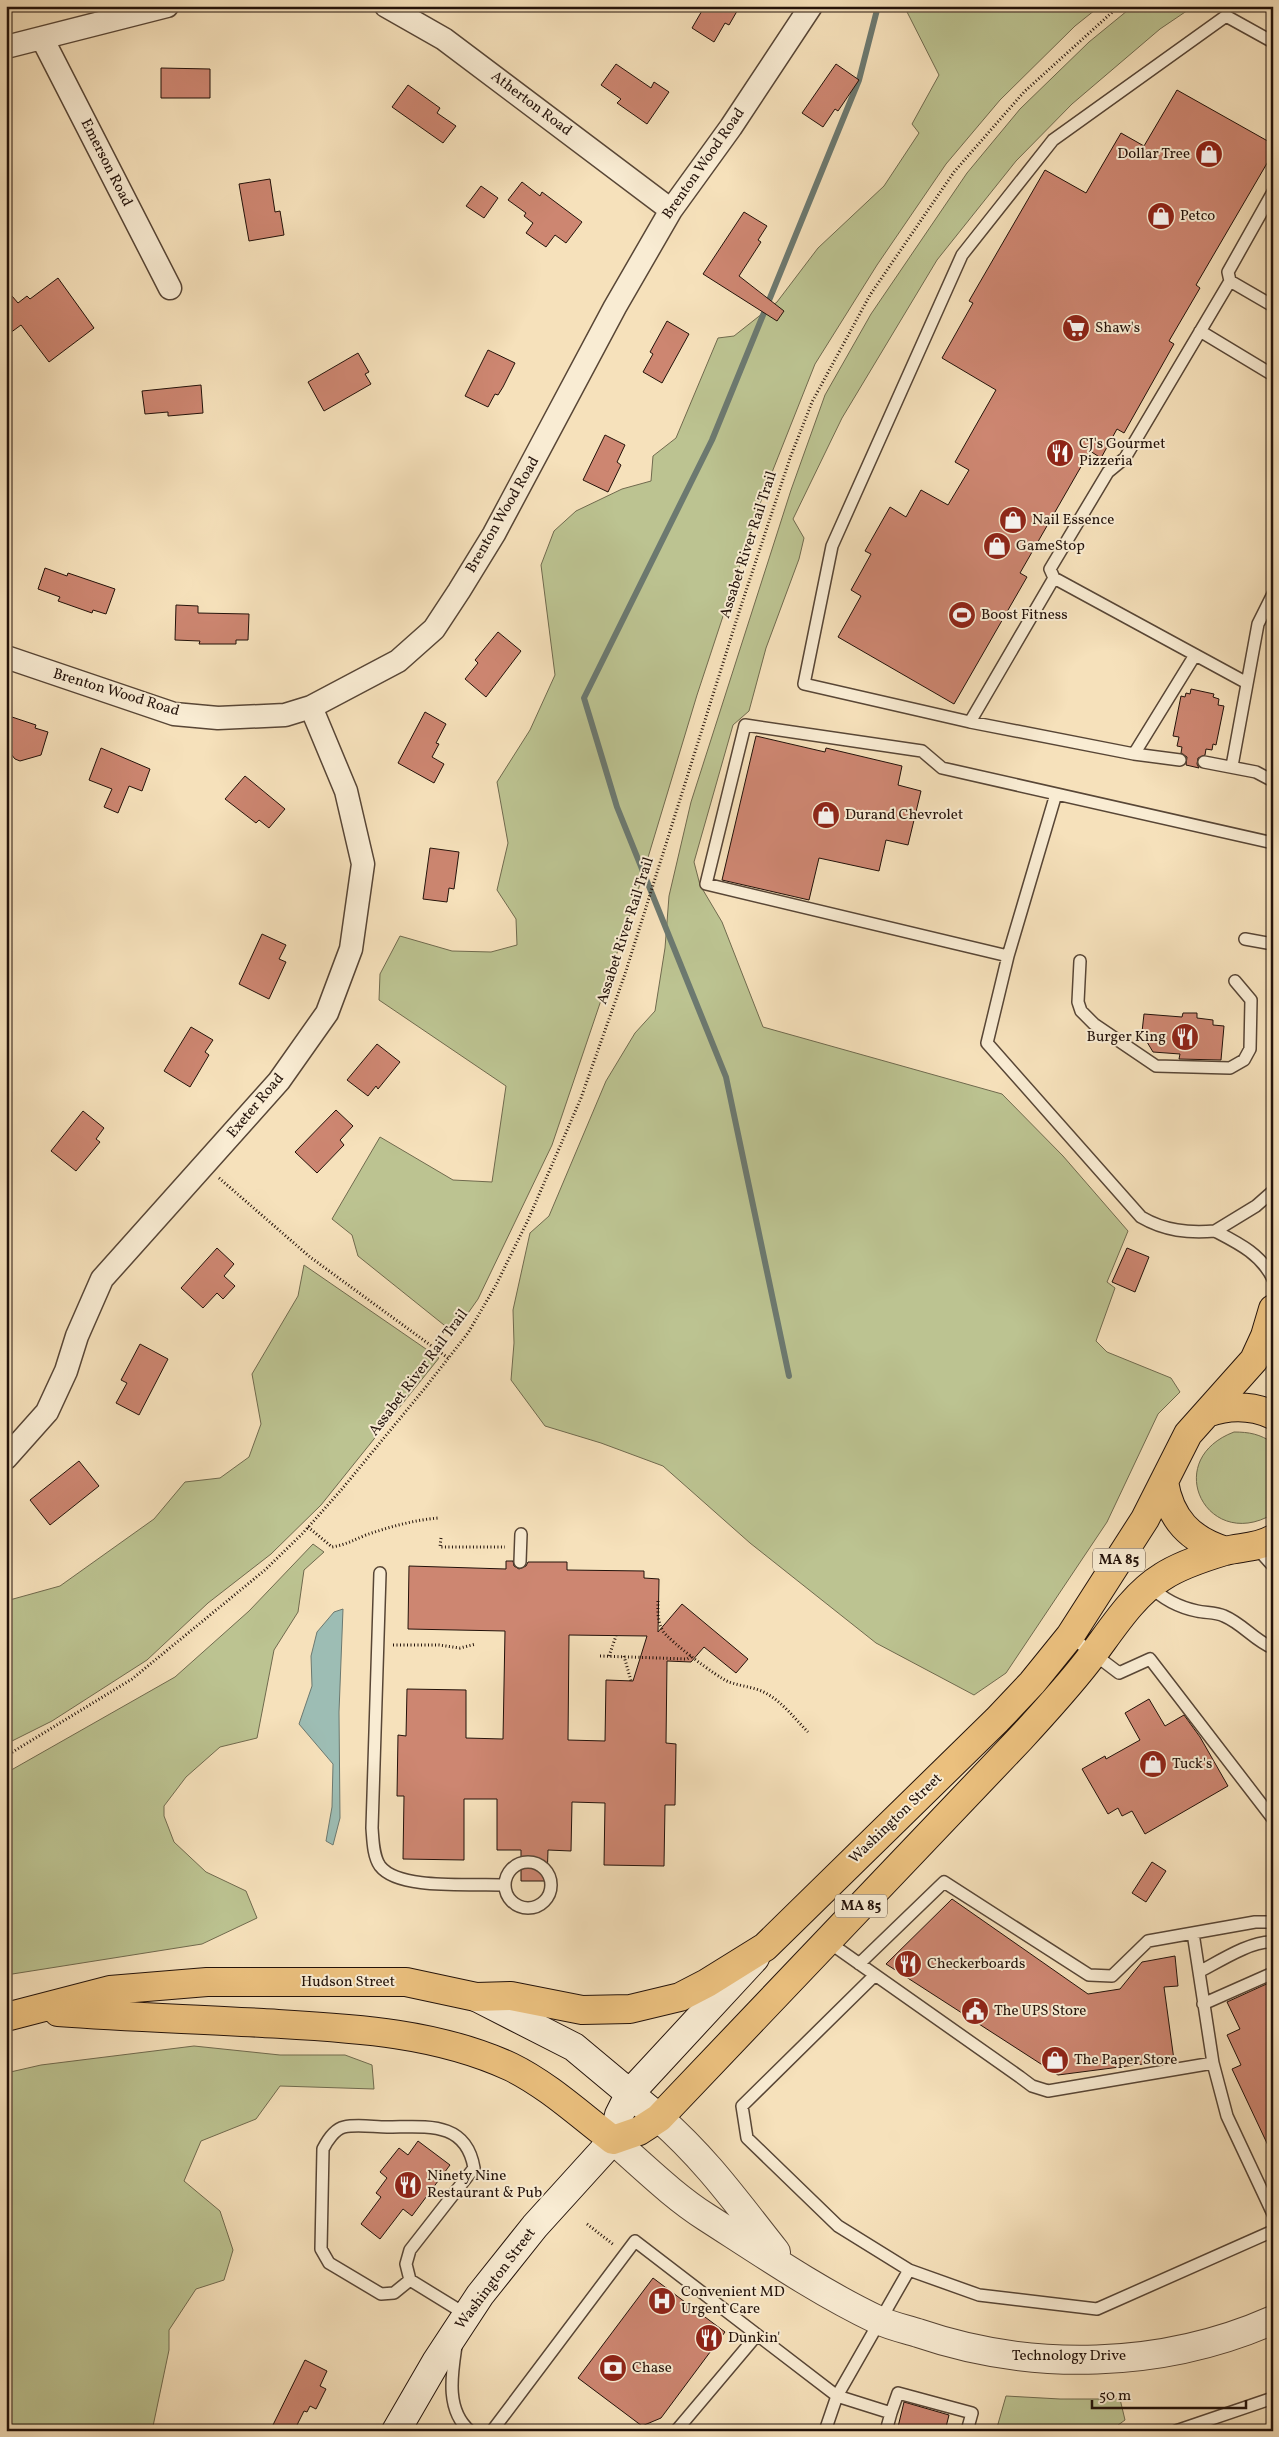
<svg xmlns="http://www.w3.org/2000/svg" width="1279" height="2437" font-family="Vollkorn,serif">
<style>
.green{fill:#bcc391;stroke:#706a4e}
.water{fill:#9dbdb4;stroke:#6c7970}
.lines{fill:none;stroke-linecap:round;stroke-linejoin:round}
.stream{stroke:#6c7970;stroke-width:6}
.building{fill:#cd8671;stroke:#23120a;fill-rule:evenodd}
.service-casing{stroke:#584636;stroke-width:14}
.minor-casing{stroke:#584636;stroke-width:25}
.tertiary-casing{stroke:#584636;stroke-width:30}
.secondary-casing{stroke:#23120a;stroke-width:30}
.primary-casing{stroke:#23120a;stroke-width:30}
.path{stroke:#23120a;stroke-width:3;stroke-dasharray:1 2.5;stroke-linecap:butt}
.service{stroke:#f9ecd3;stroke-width:11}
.minor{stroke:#f9ecd3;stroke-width:22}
.tertiary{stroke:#f9ecd3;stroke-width:28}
.secondary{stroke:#f9ecd3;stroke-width:28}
.primary{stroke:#ebc07e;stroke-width:28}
.labels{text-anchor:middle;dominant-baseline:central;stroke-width:4;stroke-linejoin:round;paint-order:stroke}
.shield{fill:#f9ecd3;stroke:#635346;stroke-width:1}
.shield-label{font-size:14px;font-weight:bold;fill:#23120a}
.street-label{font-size:15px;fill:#23120a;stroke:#f9ecd3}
.poi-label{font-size:15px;fill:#23120a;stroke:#f9ecd3;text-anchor:start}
</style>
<rect width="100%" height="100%" fill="#f6e1bb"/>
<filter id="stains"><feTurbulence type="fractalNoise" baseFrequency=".004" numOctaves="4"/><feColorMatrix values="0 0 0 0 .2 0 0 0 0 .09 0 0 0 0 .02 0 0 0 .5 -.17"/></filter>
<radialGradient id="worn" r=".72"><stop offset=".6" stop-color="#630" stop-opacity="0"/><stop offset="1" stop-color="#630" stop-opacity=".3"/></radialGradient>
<!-- green -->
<path class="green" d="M904,6H1100L1075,26L1000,100L946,164L877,265L815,364L763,495L697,695L637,894L552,1145L478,1299L454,1333L358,1256L352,1235L332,1219L380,1137L453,1180L492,1182L506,1086L379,1000L380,974L400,936L452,951L491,952L517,945L516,919L497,890L508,843L497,782L530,730L555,675L541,565L554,531L576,511L622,489L651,481L653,456L676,438L718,338L734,336L777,302L818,248L884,186L919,133L912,124L939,75Z
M1133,6H1194L1160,29L1072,104L1016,161L937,260L842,418L793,519L804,538L799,559L766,648L749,711L733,725L694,862L700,885L722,922L763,1027L1002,1094L1063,1156L1128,1231L1107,1282L1115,1288L1096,1341L1107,1352L1171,1378L1180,1392L1158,1414L1107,1522L1006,1673L974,1695L876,1643L750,1543L663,1466L601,1443L545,1426L511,1380L514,1343L513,1310L530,1233L549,1216L606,1081L635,1033L655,1011L665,948L669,896L691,802L791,490L825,395L871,314L967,173L1020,109L1089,42Z
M304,1265L439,1358L321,1505L271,1554L208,1603L147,1660L52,1721L6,1744V1601L60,1586L154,1519L185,1482L220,1478L249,1457L261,1424L252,1374L298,1296Z
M1234,1432C1249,1432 1260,1434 1273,1443V1514C1207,1553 1160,1460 1234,1432Z
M313,1544L324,1552L304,1570L298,1612L274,1650L257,1738L220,1747L186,1777L164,1806V1816L174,1842L206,1872L246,1891L257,1918L202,1944L6,1975V1773L175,1677L249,1611Z
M194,2046L280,2055H345L372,2065L374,2089L280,2086L256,2119L201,2141L184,2181L220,2211L233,2250L224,2280L196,2289L169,2330V2350L152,2431H6V2073L41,2065Z
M1006,2396L1060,2399H1120L1125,2420L1110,2431H996Z"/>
<!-- water -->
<path class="water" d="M343,1609L339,1712L340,1818L333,1845L326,1841L332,1807L333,1764L299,1724L312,1686L311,1656L317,1632L334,1612Z"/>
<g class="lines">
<!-- stream -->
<path class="stream" d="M789,1376L726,1077L617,807L584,698L712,440L859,80L878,6"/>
</g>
<!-- building -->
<path class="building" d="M699,6H740L729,25L725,23L714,42L692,28L703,9Z
M616,64L651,88L654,82L669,92L647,124L617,103L621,99L601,85Z
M836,64L859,80L838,111L835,109L823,127L802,113Z
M161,68L210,69V98H161Z
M408,85L440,108L437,113L456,126L443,143L392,107Z
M1177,90L1273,144V153L1196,285L1200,288L1169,341L1174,344L1124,433L1117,429L1101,458L1090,451L1020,573L1027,577L954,704L838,637L861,596L851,590L871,554L865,551L890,507L906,517L921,490L948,505L969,470L955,462L996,390L942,358L973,303L969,301L1045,170L1086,193L1121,133L1144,146Z
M270,179L275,212L280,211L284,235L249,241L239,184Z
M522,182L540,196L542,192L582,222L566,243L555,235L546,247L526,233L533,223L524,216L526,213L508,200Z
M481,186L498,198L484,218L466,206Z
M744,212L767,226L758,240L761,242L739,276L784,311L777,321L703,274Z
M58,278L94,328L49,362L21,325L6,336V289L18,303L27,296L30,299Z
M667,321L689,334L662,383L643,372L653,354L650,352Z
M488,350L515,363L503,387L498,395L495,394L488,407L465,396Z
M358,353L369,372L365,374L371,384L324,411L308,382Z
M201,385L203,413L168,416V412L145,414L142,391Z
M605,435L625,445L617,462L621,465L608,492L583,480Z
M45,568L67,576L68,573L115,589L106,614L93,610L92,613L58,601L60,597L38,589Z
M176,605L198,606V613L249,614L248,640H236V644H199L200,641L175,640Z
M498,632L521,651L486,697L465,679L478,663L475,660Z
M1191,689L1214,694L1213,697L1219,699L1218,705L1224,706L1216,745L1213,744L1212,750L1206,749L1205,755L1198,758L1197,764L1199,768L1186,765L1187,757L1181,753L1182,747L1177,746L1179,737L1173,736L1181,696L1185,697L1186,693L1190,694Z
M425,712L446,724L436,743L439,744L432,757L444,764L434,783L398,763Z
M6,715L36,725L35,728L48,732L41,755L20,761L15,759L6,748Z
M756,736L825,752L826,748L902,766L898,785L921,791L908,845L886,840L879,871L819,858L809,900L722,880Z
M101,748L150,769L142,791L129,786L118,813L104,807L112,789L89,780Z
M245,776L285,809L269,828L259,820L256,823L225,799Z
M430,848L459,852L454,889L449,888L447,902L423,899Z
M262,934L286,945L279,959L286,962L269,999L239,984Z
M1183,1013H1197V1018L1213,1020V1025L1224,1026L1221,1060L1179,1059L1180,1054L1153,1052L1147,1042V1032H1142L1144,1014L1182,1017Z
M191,1027L213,1040L205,1052L209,1055L190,1087L164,1071Z
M377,1044L400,1062L378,1089L376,1086L368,1096L347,1080Z
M336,1110L353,1126L340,1140L344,1145L317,1173L295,1152Z
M83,1111L104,1128L96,1139L100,1142L76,1171L51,1151Z
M217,1248L234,1264L224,1276L235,1286L223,1299L217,1293L203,1308L181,1288Z
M1127,1248L1149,1257L1135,1292L1112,1282Z
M140,1344L168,1359L139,1415L116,1403L127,1383L121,1380Z
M79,1461L99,1486L50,1525L30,1500Z
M506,1561H513L514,1566L519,1569L526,1566L528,1562H567V1570L644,1571V1578L659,1579L658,1632L682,1604L748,1659L736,1673L704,1647L691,1662L667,1661L666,1743L676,1744L675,1805H665L664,1866L604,1865L605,1803L572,1802L571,1851L548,1850L547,1881H521V1850H497V1799H464V1860L403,1859L404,1796H397L398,1735L406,1736L407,1689L466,1690V1738L503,1739L505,1631L408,1629L409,1566L506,1569ZM569,1635L647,1636L633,1681L606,1680L605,1741L568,1740Z
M1149,1699L1165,1726L1184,1715L1200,1737L1228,1786L1145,1834L1132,1811L1122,1816L1118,1808L1108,1814L1082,1769L1105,1756L1106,1759L1140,1740L1125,1713Z
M1152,1862L1166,1871L1146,1902L1132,1893Z
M952,1899L1088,1994L1120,1989L1142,1962L1175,1956L1178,1986L1164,1987L1174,2060L1058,2075L886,1964Z
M1273,1981V2156L1232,2069L1241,2065L1227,2035L1240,2029L1227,2002Z
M418,2141L450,2165L412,2216L403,2209L380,2239L361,2224L381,2197L376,2193L387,2178L380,2172L399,2148L408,2155Z
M653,2278L725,2332L661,2418L642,2426L578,2378Z
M305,2360L327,2371L320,2386L326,2389L316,2409L310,2406L307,2412L304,2411L294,2431H270Z
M904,2402L949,2415L945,2431H897Z"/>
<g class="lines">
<!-- service casing -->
<g class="service-casing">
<path id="service" d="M1273,42L1226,16L1053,140L962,255L832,546L804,684L970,722L1054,578L1050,569L1108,472L1125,458L1230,281L1228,272L1273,192
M1230,281L1273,306
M1200,331L1273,375
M1054,578L1247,683
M970,722L1134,754L1195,655
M1134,754L1180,760
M1204,762L1256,772L1273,781
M1232,766L1258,624L1273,594
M1056,794L1008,956L987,1043L1141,1217C1165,1231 1188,1233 1215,1231
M1245,939L1273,944
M1008,956L706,884L745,725L922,751L942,768L1273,843
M1080,961L1078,1002L1081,1011L1094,1024L1156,1066L1230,1068L1244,1060L1250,1049L1251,1000L1235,981
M1273,1191L1256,1206L1215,1231C1238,1243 1261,1254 1273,1279
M1255,1546L1273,1566
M520,1562L521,1534
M380,1573L372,1828C373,1840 373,1856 380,1866C399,1891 474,1883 504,1885
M1150,1586C1163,1599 1178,1607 1197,1611C1206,1613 1216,1612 1224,1616C1243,1624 1255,1641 1273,1648
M1070,1636L1119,1673L1150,1659L1273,1819
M505 1885a23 23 0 1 1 46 0a23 23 0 1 1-46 0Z
M1193,1933L1213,2063
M827,1941L1020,2077L1032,2086L1048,2091L1213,2063L1227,2116L1273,2214
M859,1964L944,1882L1089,1975L1112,1976L1148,1941L1255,1922H1273
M1199,1972C1218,1962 1252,1940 1273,1942
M875,1975L742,2106L747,2138L838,2226L909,2270L979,2295L1097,2309L1273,2231
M1203,2004L1273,1973
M410,2280L406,2264L410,2250L474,2168C466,2120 425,2127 387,2127C374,2127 357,2124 344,2127C335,2129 327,2141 323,2149L321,2249L329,2263L381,2294L394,2293L410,2280L467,2315
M456,2346C452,2373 445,2410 470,2431
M891,2413L898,2393L972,2413L967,2431
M492,2431L635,2241L837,2396L909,2270
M676,2431L757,2335
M825,2431L837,2396L891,2413L886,2431
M1176,2431L1273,2398"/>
</g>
<!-- minor casing -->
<g class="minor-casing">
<path id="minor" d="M386,6L444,39L671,210
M42,38L170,288
M6,47L167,6
M6,657L174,714L218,718L285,715L311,707L398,661L434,629L459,591L494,534L615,307L671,210L731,127L811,6
M6,1458L47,1412L66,1371L77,1336L102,1279L279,1081L327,1013L351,949L363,864L346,791L311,707"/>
</g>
<!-- tertiary casing -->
<g class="tertiary-casing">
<path id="tertiary" d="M659,2118C707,2160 737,2203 776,2252
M613,2140C643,2166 673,2196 706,2217C762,2253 819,2292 878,2320C891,2326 905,2329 918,2333C1032,2372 1162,2369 1273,2320"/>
</g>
<!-- secondary casing -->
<g class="secondary-casing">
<path id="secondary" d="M476,1997L574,2047L659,2118
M396,2431L436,2362L480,2295L535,2226L613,2140L619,2115L630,2093L755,1958"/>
</g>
<!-- primary casing -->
<g class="primary-casing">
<path id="primary" d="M1207,1413C1229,1405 1251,1405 1273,1415
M1164,1482C1170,1519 1190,1540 1226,1551
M58,2012C126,2017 194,2019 263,2023C347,2028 433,2031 511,2067C548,2085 581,2116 613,2140L639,2131L659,2118L1020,1739C1043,1714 1066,1689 1087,1662C1109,1634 1131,1596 1162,1577C1180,1565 1205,1557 1225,1551C1241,1547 1257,1548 1273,1539
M6,2017L110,1990L207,1982H406L476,1997L511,1996L582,2010L630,2009L680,1997L707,1983L765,1947L997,1720L1032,1683L1070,1636L1145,1519L1188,1434L1254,1360L1265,1336L1273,1309"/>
</g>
<!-- path -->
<path class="path" d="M219,1178L310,1257L448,1358
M308,1527L332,1547C345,1545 354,1540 366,1535C389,1527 414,1520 438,1518
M441,1538L440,1547H505
M658,1601C658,1611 657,1621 663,1631C669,1641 717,1677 729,1682C743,1687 757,1687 769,1695C784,1704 796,1720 808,1732
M393,1645H439L460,1648L476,1644
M600,1656L687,1659L692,1656
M609,1656L616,1636
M624,1656L631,1681
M6,1756L132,1679L265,1570L303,1533L342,1489L425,1388L468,1333L496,1285L528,1220L581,1098L625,974L740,609L790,458L812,402L870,295L954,172L1024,92L1119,6
M587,2224L614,2245"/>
<!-- service -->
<use href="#service" class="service"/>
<!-- minor -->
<use href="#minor" class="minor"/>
<!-- tertiary -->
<use href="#tertiary" class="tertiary"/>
<!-- secondary -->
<use href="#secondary" class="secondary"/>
<!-- primary -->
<use href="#primary" class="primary"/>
</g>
<!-- icons -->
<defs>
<g id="shop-disc" transform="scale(1.4375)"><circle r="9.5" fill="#8f2418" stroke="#f9ecd3"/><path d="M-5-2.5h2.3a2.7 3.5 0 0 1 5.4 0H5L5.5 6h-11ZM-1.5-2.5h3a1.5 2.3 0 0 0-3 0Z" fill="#fff"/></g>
<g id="supermarket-disc" transform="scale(1.4375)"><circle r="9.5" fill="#8f2418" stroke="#f9ecd3"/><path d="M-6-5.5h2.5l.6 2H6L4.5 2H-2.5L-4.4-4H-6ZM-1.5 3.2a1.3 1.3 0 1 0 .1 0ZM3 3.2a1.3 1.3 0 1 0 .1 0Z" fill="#fff"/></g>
<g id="restaurant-disc" transform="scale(1.4375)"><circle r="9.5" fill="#8f2418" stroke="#f9ecd3"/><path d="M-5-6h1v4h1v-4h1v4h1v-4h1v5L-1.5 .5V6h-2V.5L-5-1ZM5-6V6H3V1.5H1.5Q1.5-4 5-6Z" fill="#fff"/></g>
<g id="stadium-disc" transform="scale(1.4375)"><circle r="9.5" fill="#8f2418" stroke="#f9ecd3"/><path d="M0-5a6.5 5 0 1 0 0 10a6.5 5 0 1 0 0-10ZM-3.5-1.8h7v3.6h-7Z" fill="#fff"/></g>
<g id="civic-disc" transform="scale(1.4375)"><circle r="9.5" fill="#8f2418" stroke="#f9ecd3"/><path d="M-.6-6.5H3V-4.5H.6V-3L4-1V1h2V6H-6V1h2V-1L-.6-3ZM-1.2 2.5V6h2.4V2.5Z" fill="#fff"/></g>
<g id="hospital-disc" transform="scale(1.4375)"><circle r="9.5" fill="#8f2418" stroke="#f9ecd3"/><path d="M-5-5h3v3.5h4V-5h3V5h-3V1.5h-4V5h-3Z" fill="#fff"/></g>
<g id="bank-disc" transform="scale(1.4375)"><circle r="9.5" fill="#8f2418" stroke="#f9ecd3"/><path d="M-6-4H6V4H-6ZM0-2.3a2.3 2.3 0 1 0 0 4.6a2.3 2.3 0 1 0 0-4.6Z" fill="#fff"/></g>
</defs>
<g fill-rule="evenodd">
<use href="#shop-disc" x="1209" y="154"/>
<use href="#shop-disc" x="1161" y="216"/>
<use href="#supermarket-disc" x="1076" y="328"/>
<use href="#restaurant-disc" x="1060" y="453"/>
<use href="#shop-disc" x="1013" y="520"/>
<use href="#shop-disc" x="997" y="546"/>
<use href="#stadium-disc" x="962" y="615"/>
<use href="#shop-disc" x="826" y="815"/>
<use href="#restaurant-disc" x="1185" y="1037"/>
<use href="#shop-disc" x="1153" y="1764"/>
<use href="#restaurant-disc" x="908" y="1964"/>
<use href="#civic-disc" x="975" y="2011"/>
<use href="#shop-disc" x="1055" y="2060"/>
<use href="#restaurant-disc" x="408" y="2185"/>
<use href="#hospital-disc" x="662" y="2301"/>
<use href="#restaurant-disc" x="709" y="2338"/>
<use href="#bank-disc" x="613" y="2368"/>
</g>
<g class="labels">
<!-- shield labels -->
<g class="shield">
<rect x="1093" y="1548.5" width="52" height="23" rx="4"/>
<rect x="835" y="1894.5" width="52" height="23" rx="4"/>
</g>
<g class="shield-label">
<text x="1119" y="1560">MA 85</text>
<text x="861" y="1906">MA 85</text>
</g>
<!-- street labels -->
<g class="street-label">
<text transform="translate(531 104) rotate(37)">Atherton Road</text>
<text transform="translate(106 163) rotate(63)">Emerson Road</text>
<text transform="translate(704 164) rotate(-55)">Brenton Wood Road</text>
<text transform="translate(503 515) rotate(-60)">Brenton Wood Road</text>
<text transform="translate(749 545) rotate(-72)">Assabet River Rail Trail</text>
<text transform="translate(116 693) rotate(17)">Brenton Wood Road</text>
<text transform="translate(626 931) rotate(-72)">Assabet River Rail Trail</text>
<text transform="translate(256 1106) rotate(-50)">Exeter Road</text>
<text transform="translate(419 1373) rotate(-53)">Assabet River Rail Trail</text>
<text transform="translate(896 1819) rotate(-44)">Washington Street</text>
<text x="348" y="1982">Hudson Street</text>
<text transform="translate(496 2279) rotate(-53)">Washington Street</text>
<text x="1069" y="2356">Technology Drive</text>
</g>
<!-- poi labels -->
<g class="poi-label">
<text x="1190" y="154" text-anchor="end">Dollar Tree</text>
<text x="1180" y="216">Petco</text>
<text x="1095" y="328">Shaw's</text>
<text x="1079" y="444">CJ's Gourmet<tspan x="1079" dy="17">Pizzeria</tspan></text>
<text x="1032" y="520">Nail Essence</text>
<text x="1016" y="546">GameStop</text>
<text x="981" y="615">Boost Fitness</text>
<text x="845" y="815">Durand Chevrolet</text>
<text x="1166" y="1037" text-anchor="end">Burger King</text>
<text x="1172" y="1764">Tuck's</text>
<text x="927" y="1964">Checkerboards</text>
<text x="994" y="2011">The UPS Store</text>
<text x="1074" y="2060">The Paper Store</text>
<text x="427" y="2176">Ninety Nine<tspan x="427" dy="17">Restaurant &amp; Pub</tspan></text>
<text x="681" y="2292">Convenient MD<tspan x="681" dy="17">Urgent Care</tspan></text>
<text x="728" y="2338">Dunkin'</text>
<text x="632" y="2368">Chase</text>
</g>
</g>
<!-- margin -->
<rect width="1279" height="2437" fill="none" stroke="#f6e1bb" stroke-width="25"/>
<rect x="8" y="8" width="1264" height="2422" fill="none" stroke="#23120a" stroke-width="2.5"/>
<rect x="12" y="12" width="1254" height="2412" fill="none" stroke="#23120a"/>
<!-- scale -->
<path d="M1092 2400v8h154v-8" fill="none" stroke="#23120a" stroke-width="2.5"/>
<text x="1099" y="2400" font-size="15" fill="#23120a" stroke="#f9ecd3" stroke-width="4" paint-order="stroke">50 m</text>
<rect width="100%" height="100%" filter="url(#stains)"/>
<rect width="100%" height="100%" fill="url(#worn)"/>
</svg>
